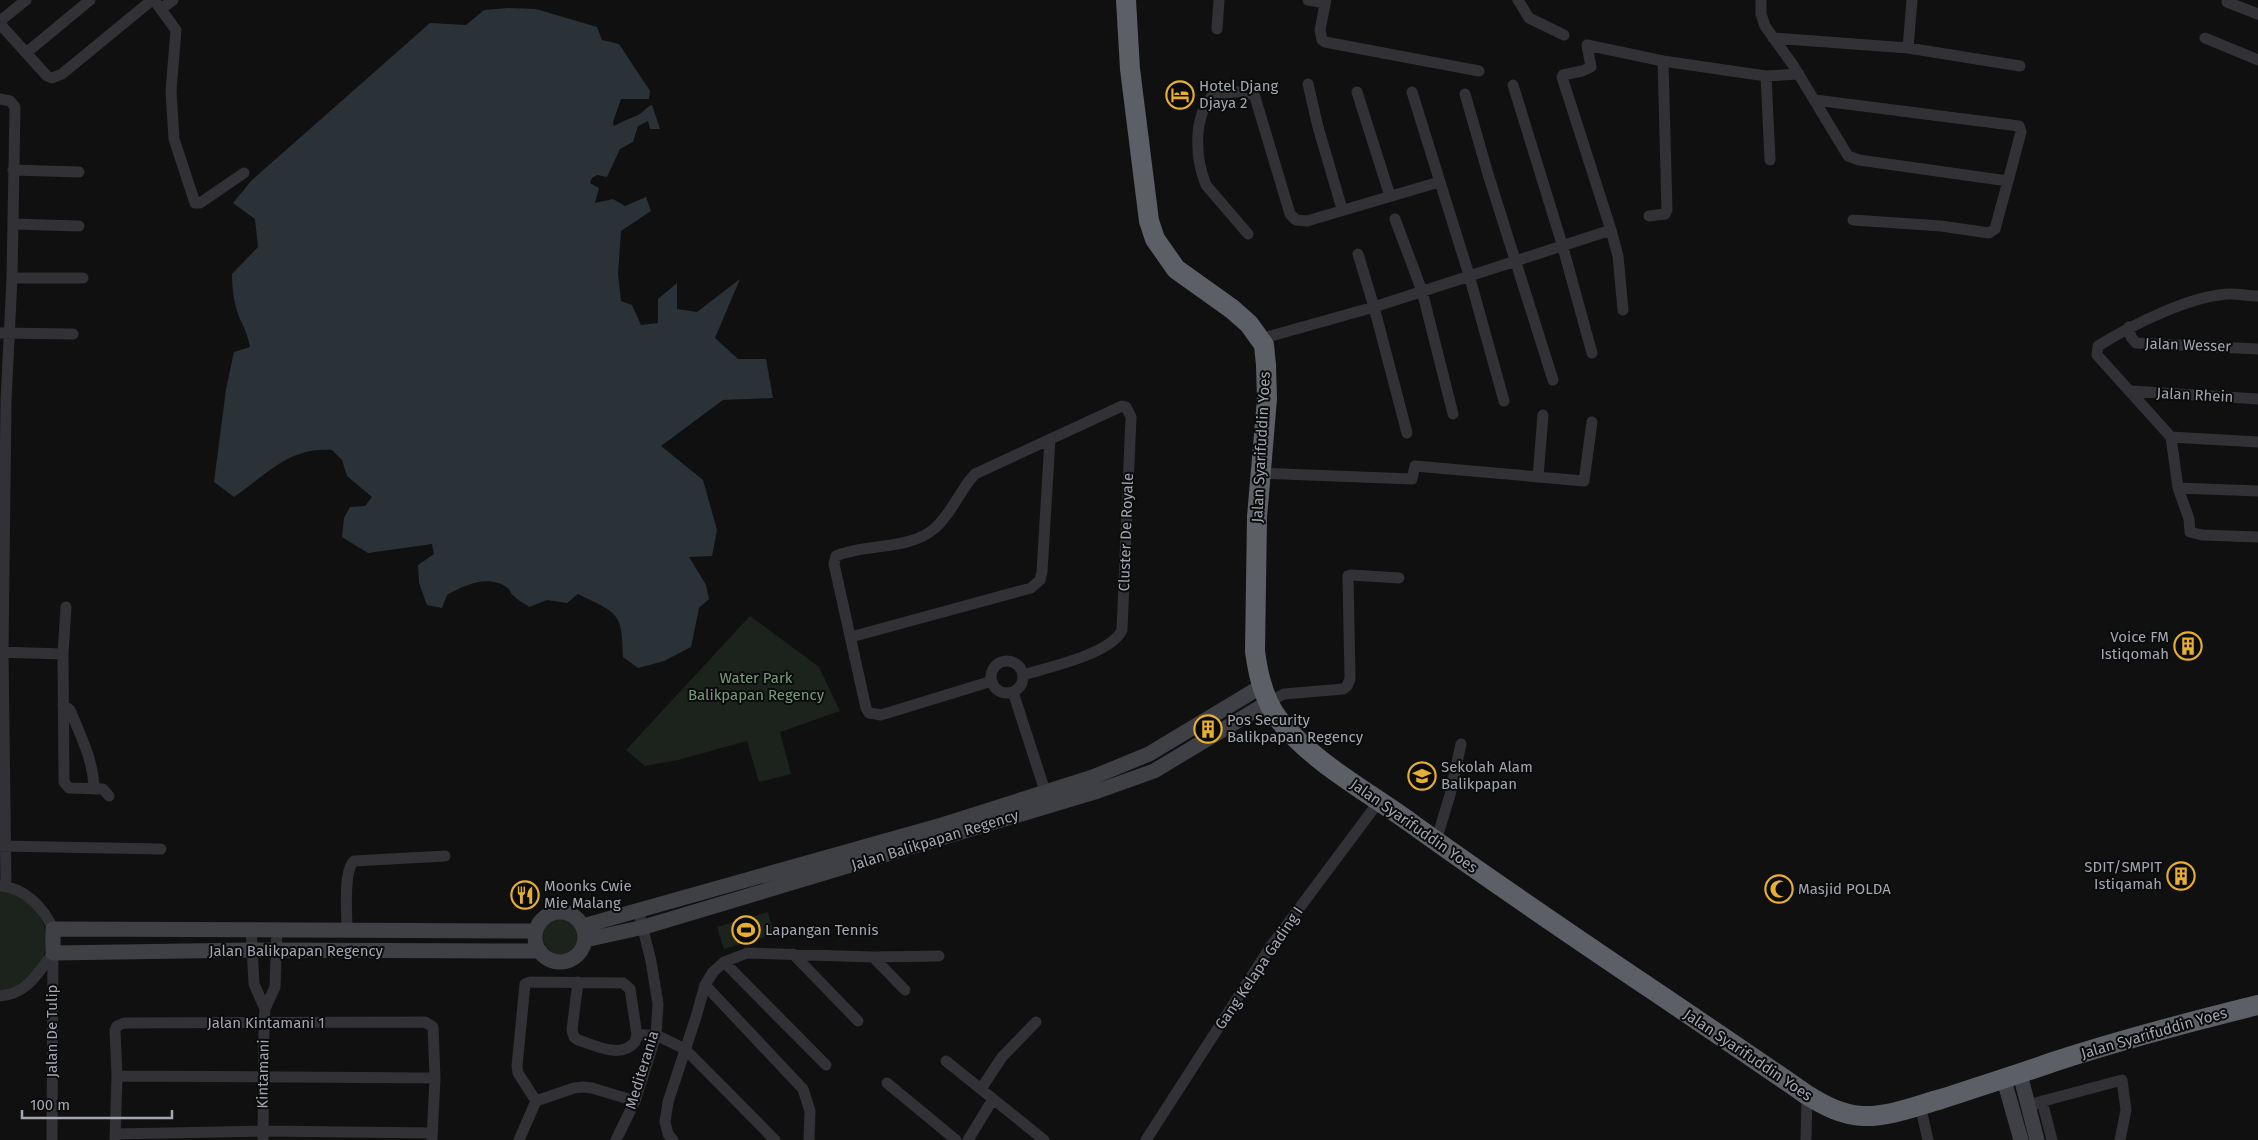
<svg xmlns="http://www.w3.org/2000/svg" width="2258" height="1140" font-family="'Fira Sans',sans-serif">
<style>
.green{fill:#1c231d}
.water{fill:#2a3238}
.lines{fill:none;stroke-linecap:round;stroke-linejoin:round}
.street{stroke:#313136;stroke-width:11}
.secondary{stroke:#3f4045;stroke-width:15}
.highway{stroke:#5d5f66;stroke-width:20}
.labels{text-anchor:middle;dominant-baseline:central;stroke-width:4;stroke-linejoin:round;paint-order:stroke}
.poi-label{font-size:15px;fill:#a1a6b1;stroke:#0b0b0c;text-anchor:start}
.street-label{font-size:15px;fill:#a1a6b1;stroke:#0b0b0c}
.park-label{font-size:15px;fill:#799b7c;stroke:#0b0b0c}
</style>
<rect width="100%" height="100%" fill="#101011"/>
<!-- green -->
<path class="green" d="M750,616L819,667L840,711L780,732L791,774L759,782L747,741L678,760L645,766L626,750Z
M0,889C9,893 21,895 29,901C36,906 40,916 43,923C56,957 30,984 0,992Z
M768,912L774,934L724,949L717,927Z
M543 936a19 19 0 1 1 38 0a19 19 0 1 1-38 0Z"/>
<!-- water -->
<path class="water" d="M508,8L536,9L597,27L602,40L619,44L650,91L649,99H621L613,122L614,126C621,122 628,119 636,116C642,114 646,107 652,105L660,129H650L648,121L638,126L633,142L620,149L607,177L597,175L592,178L590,183L599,188L595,203L613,199L625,206L646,197L651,211L621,231L618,274L621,301L632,305L641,325L658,323V299L677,283V309L697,312L740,279L715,338L738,359H766L773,398L723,400L661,446L703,480L717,530L712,556L689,557L706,585L709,599L699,608L691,647L664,661L638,668L623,657C622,611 618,614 578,594L567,603L547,600L529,607C524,603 517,600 513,595C511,594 510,591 509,589C490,573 464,585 447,595L442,608L427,605L419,583L418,565L434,554L432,544L368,553L342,537L344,518L350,507L365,506L372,497L347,476L342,460L332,450C290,446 266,475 234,497L214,482L226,389L234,352L250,347C248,336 244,327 239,317C234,303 232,289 232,274L258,247L255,219L233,203L251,181L430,23L466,25L484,10Z"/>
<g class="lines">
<!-- street -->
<path class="street" d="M154,0L176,30L171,91L174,139L195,203H200L244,173
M1308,0L1325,3
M1326,0L1320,30L1322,40L1325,42L1479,71
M1518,0L1529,18L1564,35
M1761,0V14L1765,26L1793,65L1848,156L1859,160L2008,181L2021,132L2019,126L1815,100
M2227,2L2258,14
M161,9L173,0
M0,21L26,0
M0,24L47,76L52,78L62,74L152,0
M1217,29L1219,0
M1773,38L1908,48L2020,66
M2205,38L2258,60
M1908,48L1912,0
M26,53L90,0
M1766,76L1770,160
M1308,84L1318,127L1342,209
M1513,85L1562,244L1592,353
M1357,92L1390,196
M1412,92L1469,275L1504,401
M1465,94L1488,174L1553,380
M0,99L10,101L15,107L12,278L6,401L3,652L6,886
M13,170L79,172
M1649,216L1665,214L1667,210L1663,61
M1395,219L1422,291L1453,414
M1853,220L1941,226L1989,233L1995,229L2008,181
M14,224L79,226
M1611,230L1562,77L1563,75L1582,71L1591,67L1587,45L1663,61L1766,76L1799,74
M1248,234L1206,185C1195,158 1193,118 1212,96C1224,94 1246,87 1255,97L1290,214L1296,220L1307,221L1439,182
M1358,254L1374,307L1407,433
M12,278H83
M2258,296C2249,296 2240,294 2231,294C2193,294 2130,326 2098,346L2097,355L2171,437L2178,488L2189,519L2190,532L2202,535L2258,537
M2129,327L2131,337L2136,343L2258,349
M0,333L73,334
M1260,339L1374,307L1611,230L1618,256L1623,310
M2132,391L2258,399
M2171,437L2258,442
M1260,473L1412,479L1415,466L1584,481L1592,422
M1538,477L1543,415
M2178,488L2258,491
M851,637L1031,588L1040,580L1042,572L1050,439
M0,652L63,654L64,782L69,788L103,789L109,796
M63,654L66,607
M991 677a16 16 0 1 1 32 0a16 16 0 1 1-32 0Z
M992,681L881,715L869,713L866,708L834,564L836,556C866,543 909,551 935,528C949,516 958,496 969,481L975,474L1122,406L1126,407L1131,417L1122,630C1111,654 1049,667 1023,675
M1013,692L1045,791
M1269,702L1284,694L1343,689L1347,686L1350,679L1348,576L1351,575L1399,578
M63,705L70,710C80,734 94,762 94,789
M1436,841L1450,795L1461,744
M0,846L161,849
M0,886C24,887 44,908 53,929
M251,928L254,984L265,1009
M347,929C347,914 343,871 354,861L445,856
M793,954L858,1021
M873,957L905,990
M724,962L826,1065
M705,985L803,1089L810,1111L809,1140
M0,996C27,994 38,973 53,953
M637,1035H656L685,1049L775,1140
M946,1061L1044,1140
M117,1076L435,1078
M887,1083L956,1140
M981,1089L1002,1057L1036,1022
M536,1101L518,1073L517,1066L525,984L530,982L623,983L630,989L637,1035L635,1042C621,1059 597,1046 578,1040L574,1037L572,1030L578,982
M2042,1101L2052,1140
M1920,1105L1928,1140
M2028,1105L2122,1080L2126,1110L2120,1140
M115,1134L263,1131L432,1133
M52,1140L53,953
M115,1140L117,1076L115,1030L117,1026L124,1023L425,1022L433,1027L435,1078L432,1140
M263,1140L264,1022L265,1009L275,987L277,929
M519,1140L536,1101L574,1088L583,1087L592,1088L635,1101
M616,1140L635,1101L656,1035L658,1004L651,961L638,909
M673,1140L668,1134L665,1122L668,1102L696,1017L705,985L713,972L724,962L747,953L873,957L939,956
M968,1140L993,1099
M1146,1140L1271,946L1380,800
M1806,1140L1807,1095"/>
<!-- secondary -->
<path class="secondary" d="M535 937a25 25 0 1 1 50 0a25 25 0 1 1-50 0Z
M583,926L942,825L1093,777L1149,754L1262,686
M536,931L53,929V953L251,950L540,951
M585,940L644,927L1098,791L1154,771L1269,702
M2020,1074L2037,1140
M2004,1080L2021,1140"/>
<!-- highway -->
<path class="highway" d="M1126,0L1130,69L1149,221L1155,239L1176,269L1232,309L1249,324L1264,345L1266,365L1267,399L1257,517L1255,651C1258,675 1264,702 1280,721C1315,764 1367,791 1411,823C1541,917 1676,1004 1807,1095C1825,1106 1842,1115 1863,1116C1889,1117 1916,1106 1941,1099C1978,1087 2016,1075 2053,1062C2120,1040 2189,1022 2258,1005"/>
</g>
<!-- icons -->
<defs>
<g id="hotel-ring" transform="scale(1.4375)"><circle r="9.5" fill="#0b0b0c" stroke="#e6af33" stroke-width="1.5"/><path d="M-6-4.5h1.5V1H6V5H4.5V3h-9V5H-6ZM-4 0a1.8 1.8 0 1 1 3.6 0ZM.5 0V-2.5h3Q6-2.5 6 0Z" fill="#e6af33"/></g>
<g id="building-ring" transform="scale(1.4375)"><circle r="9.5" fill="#0b0b0c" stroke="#e6af33" stroke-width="1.5"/><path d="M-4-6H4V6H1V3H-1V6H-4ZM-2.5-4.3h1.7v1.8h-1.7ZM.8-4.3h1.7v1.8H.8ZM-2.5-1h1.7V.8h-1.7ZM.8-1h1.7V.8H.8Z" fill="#e6af33"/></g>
<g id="school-ring" transform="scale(1.4375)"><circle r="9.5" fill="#0b0b0c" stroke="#e6af33" stroke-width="1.5"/><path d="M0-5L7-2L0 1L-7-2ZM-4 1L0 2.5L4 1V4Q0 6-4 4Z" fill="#e6af33"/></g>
<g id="mosque-ring" transform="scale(1.4375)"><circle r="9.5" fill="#0b0b0c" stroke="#e6af33" stroke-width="1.5"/><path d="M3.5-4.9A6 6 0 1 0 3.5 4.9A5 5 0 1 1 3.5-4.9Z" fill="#e6af33"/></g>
<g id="restaurant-ring" transform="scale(1.4375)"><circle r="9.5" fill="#0b0b0c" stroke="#e6af33" stroke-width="1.5"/><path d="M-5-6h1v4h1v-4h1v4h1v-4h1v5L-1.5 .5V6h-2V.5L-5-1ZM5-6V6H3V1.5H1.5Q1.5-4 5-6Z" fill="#e6af33"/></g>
<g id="stadium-ring" transform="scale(1.4375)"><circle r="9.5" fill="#0b0b0c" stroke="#e6af33" stroke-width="1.5"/><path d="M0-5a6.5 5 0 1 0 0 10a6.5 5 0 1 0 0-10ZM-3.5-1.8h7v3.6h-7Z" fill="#e6af33"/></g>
</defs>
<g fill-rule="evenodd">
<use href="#hotel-ring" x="1180" y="95"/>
<use href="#building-ring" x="2188" y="646"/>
<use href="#building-ring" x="1208" y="729"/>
<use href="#school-ring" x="1422" y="776"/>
<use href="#building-ring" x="2181" y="876"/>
<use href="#mosque-ring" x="1779" y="889"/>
<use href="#restaurant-ring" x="525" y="895"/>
<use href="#stadium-ring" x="746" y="930"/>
</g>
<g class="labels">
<!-- poi labels -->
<g class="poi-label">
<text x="1199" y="86">Hotel Djang<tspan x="1199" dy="17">Djaya 2</tspan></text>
<text x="2169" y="637" text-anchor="end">Voice FM<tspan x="2169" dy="17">Istiqomah</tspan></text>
<text x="1227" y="720">Pos Security<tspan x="1227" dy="17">Balikpapan Regency</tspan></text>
<text x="1441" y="767">Sekolah Alam<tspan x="1441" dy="17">Balikpapan</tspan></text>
<text x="2162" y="867" text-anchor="end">SDIT/SMPIT<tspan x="2162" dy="17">Istiqamah</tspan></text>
<text x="544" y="886">Moonks Cwie<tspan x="544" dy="17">Mie Malang</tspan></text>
<text x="1798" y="889">Masjid POLDA</text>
<text x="765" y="930">Lapangan Tennis</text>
</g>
<!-- street labels -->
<g class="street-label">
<text transform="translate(2188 345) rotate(2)">Jalan Wesser</text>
<text transform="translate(2195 395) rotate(3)">Jalan Rhein</text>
<text transform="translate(1261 447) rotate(-87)">Jalan Syarifuddin Yoes</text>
<text transform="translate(1126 532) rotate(-88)">Cluster De Royale</text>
<text transform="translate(1414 826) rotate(35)">Jalan Syarifuddin Yoes</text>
<text transform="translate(935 840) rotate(-17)">Jalan Balikpapan Regency</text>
<text x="296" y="951">Jalan Balikpapan Regency</text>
<text transform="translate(1259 968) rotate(-56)">Gang Kelapa Gading I</text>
<text x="266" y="1023">Jalan Kintamani 1</text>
<text transform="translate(52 1031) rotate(-90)">Jalan De Tulip</text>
<text transform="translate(2154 1033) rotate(-16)">Jalan Syarifuddin Yoes</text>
<text transform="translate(1748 1055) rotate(34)">Jalan Syarifuddin Yoes</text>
<text transform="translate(642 1070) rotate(-73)">Mediterania</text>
<text transform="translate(263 1074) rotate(-89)">Kintamani</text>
</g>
<!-- park labels -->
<g class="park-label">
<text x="756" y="678">Water Park<tspan x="756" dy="17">Balikpapan Regency</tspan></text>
</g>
</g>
<!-- scale -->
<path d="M22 1110v8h150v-8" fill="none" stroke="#a1a6b1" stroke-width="2.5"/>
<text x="30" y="1110" font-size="15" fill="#a1a6b1" stroke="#0b0b0c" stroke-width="4" paint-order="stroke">100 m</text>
</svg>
